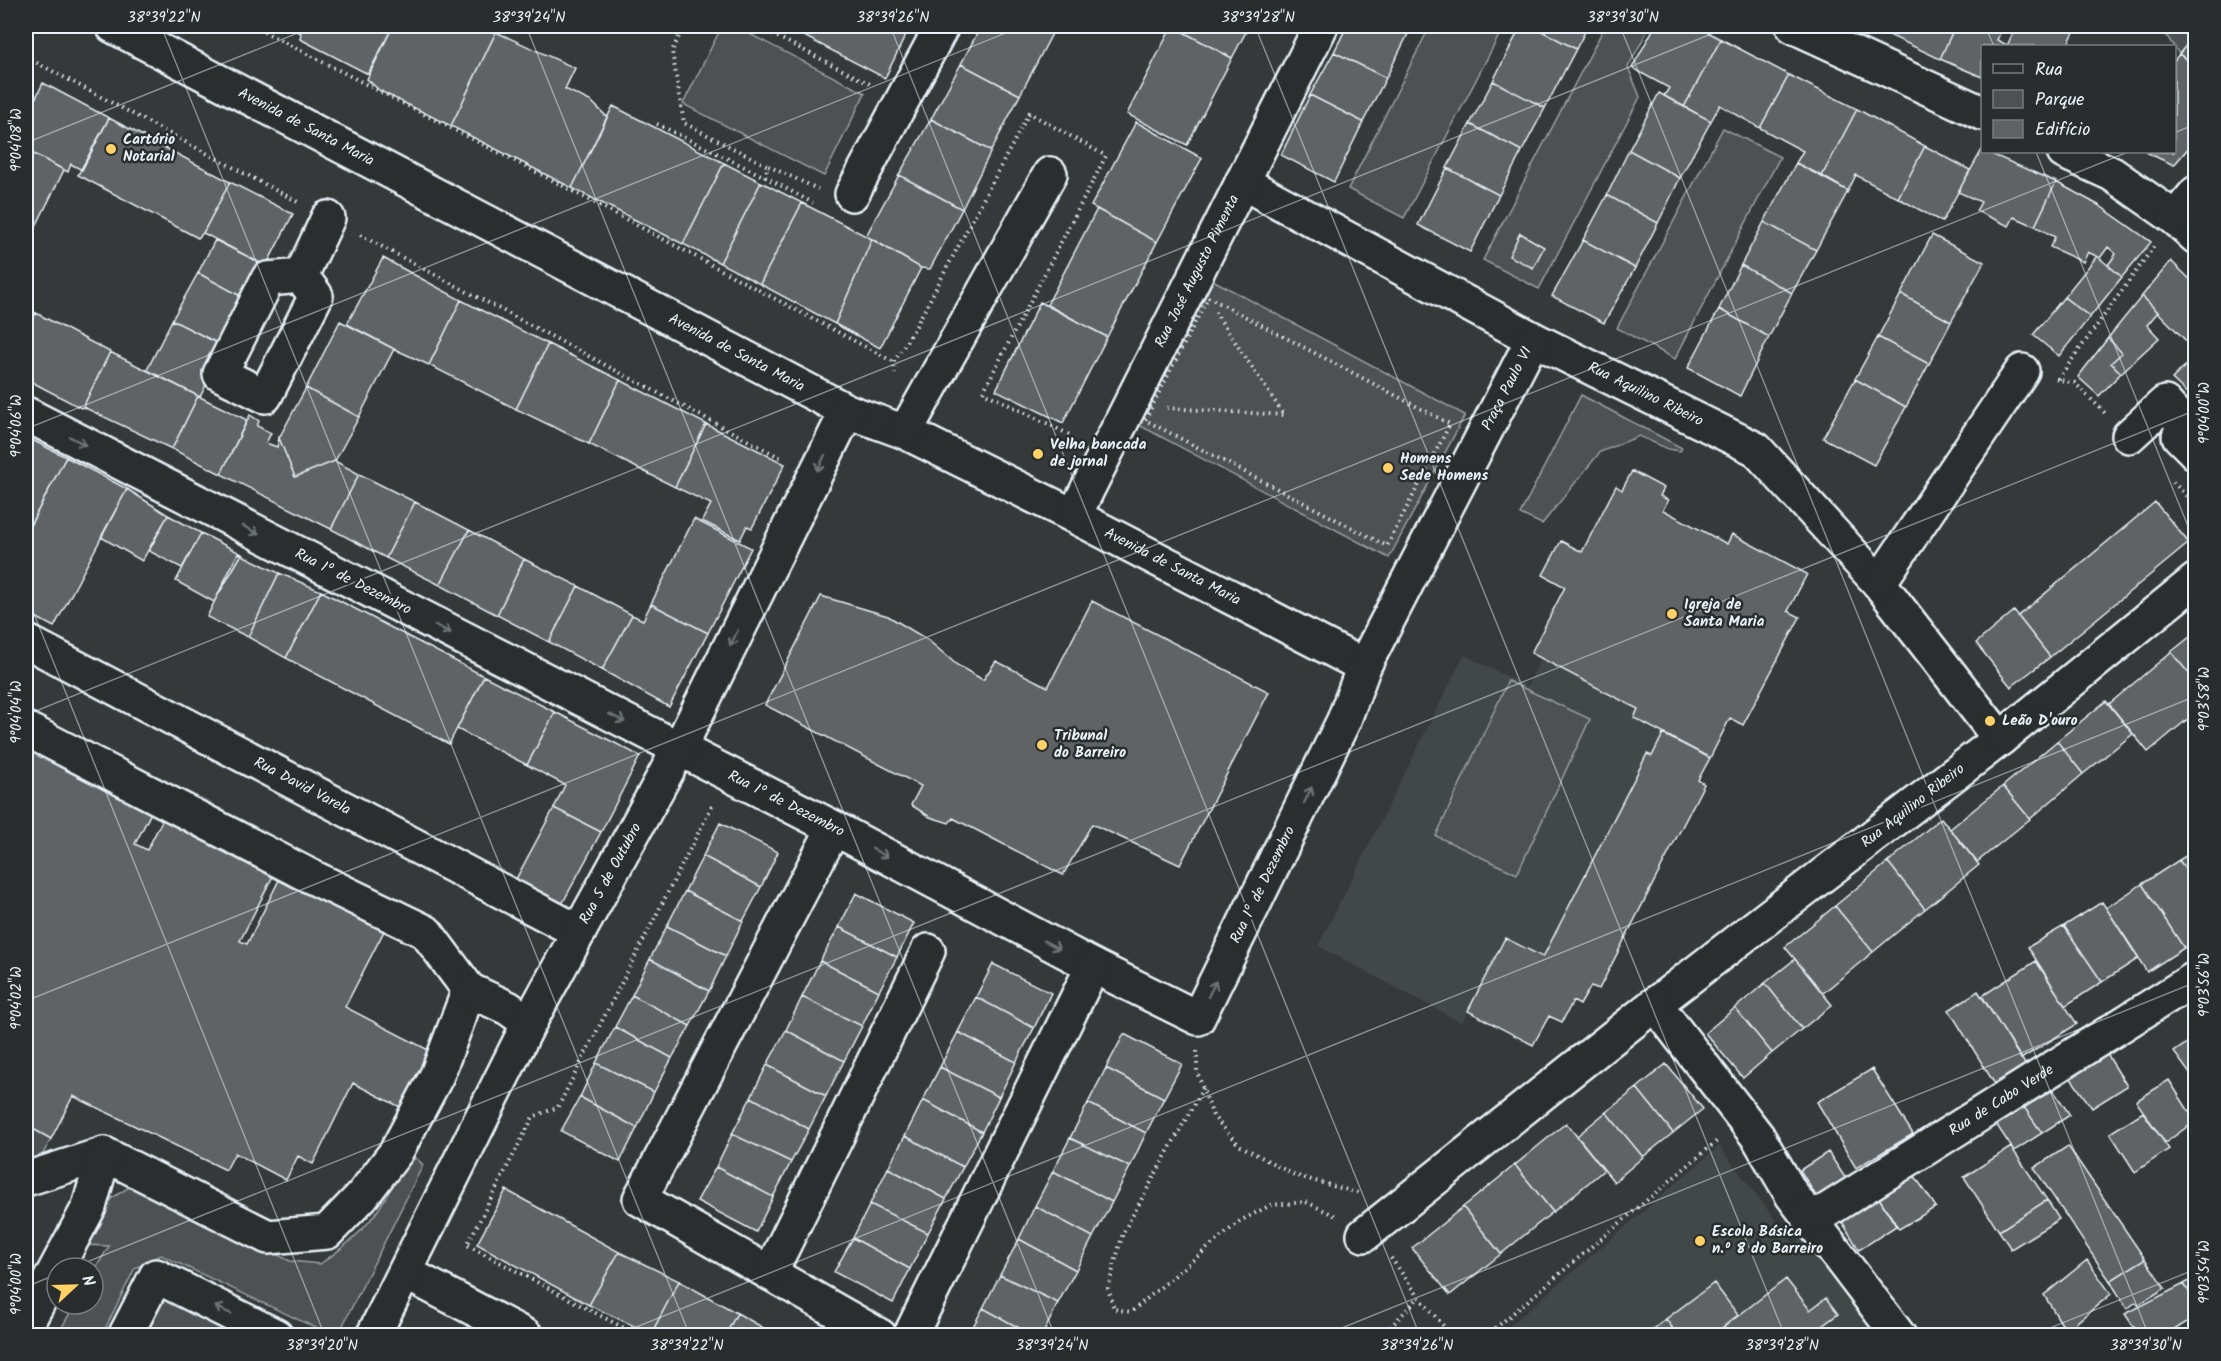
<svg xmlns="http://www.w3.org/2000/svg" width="2221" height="1361" font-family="Kalam,sans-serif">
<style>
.built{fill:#424647}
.green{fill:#4d5152;stroke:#9aa1a5;stroke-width:1.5}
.building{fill:#5f6365;stroke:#e8f1f8;stroke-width:1.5}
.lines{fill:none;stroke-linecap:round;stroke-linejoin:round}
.minor-casing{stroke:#e8f1f8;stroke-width:38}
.path{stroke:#e8f1f8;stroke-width:4;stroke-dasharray:1.5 4.5;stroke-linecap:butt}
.minor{stroke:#2a2d2e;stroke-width:33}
.oneway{stroke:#6c7275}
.ticks{fill:none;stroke:#e8f1f8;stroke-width:1.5;stroke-opacity:0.45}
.poi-dot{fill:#ffd166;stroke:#2a2d2e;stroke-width:2}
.labels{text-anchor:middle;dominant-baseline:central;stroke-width:5;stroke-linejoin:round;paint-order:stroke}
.street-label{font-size:15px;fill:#e8f1f8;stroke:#2a2d2e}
.poi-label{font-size:15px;font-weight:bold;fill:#e8f1f8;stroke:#2a2d2e;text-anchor:start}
.neatline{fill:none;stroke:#e8f1f8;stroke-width:2}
.ticks-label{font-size:15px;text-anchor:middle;fill:#e8f1f8}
</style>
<rect width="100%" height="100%" fill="#35393a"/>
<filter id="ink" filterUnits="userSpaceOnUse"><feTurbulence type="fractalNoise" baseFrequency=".0167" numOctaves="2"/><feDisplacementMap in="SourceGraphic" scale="12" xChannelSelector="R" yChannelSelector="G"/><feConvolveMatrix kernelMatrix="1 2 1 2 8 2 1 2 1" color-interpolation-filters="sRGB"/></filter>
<g filter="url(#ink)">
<!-- built -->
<path class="built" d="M1464,655L1527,686L1541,658L1638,709L1634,718L1710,758L1698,780L1704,784L1599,989L1591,986L1580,1005L1573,1001L1562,1022L1549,1016L1533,1045L1468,1011L1462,1023L1318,946Z
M1719,1146L1794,1244L1804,1236L1881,1336H1498Z"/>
<!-- green -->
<path class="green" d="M722,26H734L865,93L824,176L683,104Z
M1430,26H1504L1404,218L1348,189Z
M1605,26H1650L1628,67L1640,97L1539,289L1483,260Z
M2160,26H2195V34L2179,54Z
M1723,128L1780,157L1675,359L1617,328Z
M1207,277L1465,415L1389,558L1137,424Z
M1581,395L1682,448L1680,451L1668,449L1639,436L1600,452L1542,524L1520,514Z
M1508,681L1590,719L1517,874L1436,836Z
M26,1125L51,1139L37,1165L26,1170Z
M416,1158L423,1165L338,1335H331L161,1255L135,1268L102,1335L57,1336L75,1304H93V1273L109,1246L83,1245L109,1200L129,1187L147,1189L290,1261L320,1264C340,1250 357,1237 372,1218C388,1199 395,1172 416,1158Z
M160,1289L252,1336H137Z"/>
<!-- building -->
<path class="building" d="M287,26H393L368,74L300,39L301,33Z
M393,26H483L496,32L451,126L380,91L367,79Z
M783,26H799L796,32Z
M799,26H910L885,78L796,32Z
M981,26H1056L1020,95L961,64Z
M1172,26L1232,58L1187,145L1127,114Z
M1172,26H1249L1232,58Z
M1347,26H1392L1408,34L1386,78L1334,52Z
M1392,26H1412L1408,34Z
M1521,26H1532L1576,49L1545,108L1493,81Z
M1532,26H1588L1576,49Z
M1655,26H1696L1721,39L1684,107L1664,96L1669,88L1632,68Z
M1893,26H1955L1940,59L1889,35Z
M1955,26H2003L1997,40L2007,45V46H1982V77L1940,59Z
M2016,26H2077L2067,46H2007Z
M496,32L575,68L565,89L592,102L607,117L572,188L451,126Z
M2196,34V66L2179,54Z
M1721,39L1789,75L1760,128L1720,105L1711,121L1684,107Z
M1334,52L1386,78L1363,122L1310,95Z
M2179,54L2196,66V139L2174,165L2145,152H2174V61Z
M961,64L1020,95L991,151L931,119Z
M1789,75L1857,109L1822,176L1796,163L1803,151L1760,128Z
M1493,81L1545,108L1522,151L1470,124Z
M43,83L109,118L82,170L71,164L68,172L26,150V118Z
M1659,93L1711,121L1680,178L1629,150Z
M1310,95L1363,122L1334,182L1281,155Z
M613,106L724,163L683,244L572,188Z
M1857,109L1925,146L1898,198L1856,175L1848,191L1822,176Z
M109,118L230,182L203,233L198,238L78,175Z
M931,119L991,151L962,209L899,175Z
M1136,122L1202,158L1157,242L1091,206Z
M1470,124L1522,151L1499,195L1447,168Z
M1925,146L1970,170L1942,222L1898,198Z
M26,150L64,170L30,238L26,236Z
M1629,150L1680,178L1658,223L1607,195Z
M1982,150L2056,182L2035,226L2014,217L2009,226L1976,211L1981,202L1958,192Z
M724,163L761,182L720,263L683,244Z
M1796,163L1848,191L1816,250L1764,222Z
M1447,168L1499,195L1470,252L1418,225Z
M899,175L962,209L930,269L921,268L866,236Z
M230,182L293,214L266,266L203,233Z
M761,182L802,203L760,284L720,263Z
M2056,182L2100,206L2151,242L2122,277L2108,265L2116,254L2108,247L2100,258L2088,252L2083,262L2050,247L2055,237L2035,226Z
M1607,195L1658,223L1635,268L1583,240Z
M802,203L872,239L835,324L760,284Z
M1097,209L1157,242L1107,337L1047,305Z
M1764,222L1816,250L1792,293L1741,265Z
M1520,233L1544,247L1533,268L1509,256Z
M1932,235L1984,262L1951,322L1901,294Z
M872,239L921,268L880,348L835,324Z
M215,240L266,266L248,300L198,273Z
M1583,240L1635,268L1604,323L1552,296Z
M2097,256L2122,277L2090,317L2064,297Z
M383,258L461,300L429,365L394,349L347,324Z
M2171,261L2196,285V351L2142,296Z
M1741,265L1792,293L1769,337L1719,309Z
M198,273L248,300L225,347L172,320Z
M1901,294L1951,322L1929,364L1878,337Z
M2142,296L2158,312L2147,325L2159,338L2121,373L2111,363L2122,353L2108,338Z
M2064,297L2090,317L2059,356L2033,335Z
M461,300L548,344L516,409L429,365Z
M1040,302L1107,337L1063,423L996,390Z
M26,308L36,313L26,334Z
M1719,309L1769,337L1740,396L1688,368Z
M36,313L110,352L83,407L81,408L26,379V334Z
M172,320L225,347L200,397L147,370Z
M340,321L394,349L359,417L306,388Z
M1878,337L1929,364L1906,407L1855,379Z
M2108,338L2122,353L2111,363L2121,373L2099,396L2078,377Z
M548,344L620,380L589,444L516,409Z
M110,352L198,396L172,449L83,407Z
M2196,355V412L2187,403L2192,398L2172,379Z
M1855,379L1906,407L1874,465L1823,438Z
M620,380L706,424L675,487L589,444Z
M306,388L359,417L335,461L295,477L279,438Z
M198,396L247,420L221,474L172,449Z
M250,415L259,421L257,426L271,433L266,443L277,447L279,438L295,477L335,461L359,474L331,529L221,474Z
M706,424L785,464L752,528L747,526L740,540L702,521L711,504L675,487Z
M26,437L66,457L31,524L26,521Z
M66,457L127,489L54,627L26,612V533Z
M1632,471L1664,488L1660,496L1668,500L1663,510L1727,544L1732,534L1807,574L1788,611L1800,617L1743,725L1730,718L1710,758L1634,718L1638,709L1531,653L1565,587L1543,575L1561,541L1582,552L1616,486L1622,490Z
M359,474L415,502L386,558L331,529Z
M127,489L168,515L142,561L101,537Z
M415,502L469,530L440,585L386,558Z
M2155,502L2189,543L2050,657L2018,616Z
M168,515L201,533L182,568L149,551Z
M694,519L751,548L708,633L651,604Z
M469,530L524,559L497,615L440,585Z
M201,533L242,554L214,602L176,581Z
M238,553L279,573L248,637L207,617Z
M524,559L578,586L549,642L497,615Z
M279,573L321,591L286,658L248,637Z
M578,586L632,615L602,670L549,642Z
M321,591L484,676L449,744L286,658Z
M821,596L888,616L928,640L957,665L983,680L996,661L1048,687L1092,601L1269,692L1180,865L1092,824L1063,875L953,818L949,823L930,817L911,805L921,786L765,705Z
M651,604L708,633L669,707L602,670L632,615L643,620Z
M2014,611L2050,657L2011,687L1976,643Z
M2196,632V682L2171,652Z
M2171,652L2196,682V712L2148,752L2109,704Z
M484,676L555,712L527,765L457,729Z
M2106,701L2133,734L2083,774L2057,741Z
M555,712L640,756L601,832L554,808L565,785L527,765Z
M1663,734L1710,758L1698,780L1704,784L1599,989L1591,986L1580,1005L1573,1001L1562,1022L1549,1016L1533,1045L1468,1011L1505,938L1543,957L1647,754L1652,756Z
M26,737L156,803L135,844L147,850L168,809L278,866L240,941L247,944L281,876L385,929L345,1007L440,1056L410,1112L353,1083L313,1164L298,1156L286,1180L235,1153L226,1170L73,1096L51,1139L26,1125Z
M2057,741L2083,774L2030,819L2003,786Z
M2003,786L2030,819L1977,862L1950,829Z
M554,808L601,832L562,904L515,881Z
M1941,818L1979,865L1925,909L1888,862Z
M720,823L778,852L761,887L703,856Z
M2196,850V885L2179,860Z
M703,856L761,887L743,921L685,891Z
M2179,860L2196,885V941L2184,948L2142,884Z
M1888,862L1925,909L1873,952L1835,906Z
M2142,884L2184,948L2147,972L2106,908Z
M685,891L743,921L726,956L667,926Z
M856,893L914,923L897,957L839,927Z
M2102,902L2139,958L2102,982L2064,926Z
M1835,906L1873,952L1823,993L1785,947Z
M667,926L726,956L709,991L650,959Z
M2064,926L2102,982L2065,1006L2028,947Z
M839,927L897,957L879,991L820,961Z
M650,959L709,991L690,1026L632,995Z
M1795,959L1832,1005L1802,1029L1765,983Z
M820,961L879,991L862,1026L802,997Z
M2036,961L2077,1024L2021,1059L1982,996Z
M993,964L1051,993L1034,1028L976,997Z
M1765,983L1802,1029L1772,1053L1735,1008Z
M1978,991L2027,1067L1996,1086L1949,1010Z
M632,995L690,1026L672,1058L615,1027Z
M802,997L862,1026L844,1061L786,1030Z
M976,997L1034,1028L1016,1062L958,1032Z
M1735,1008L1772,1053L1743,1078L1705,1033Z
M615,1027L672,1058L654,1092L596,1063Z
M786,1030L844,1061L826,1096L767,1065Z
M958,1032L1016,1062L999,1097L940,1067Z
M1124,1034L1182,1064L1164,1098L1106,1068Z
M2196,1037V1082L2174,1052Z
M2107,1054L2127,1086L2092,1108L2070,1077Z
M596,1063L654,1092L637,1128L580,1097Z
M1666,1064L1703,1109L1673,1133L1637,1088Z
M767,1065L826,1096L809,1129L751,1097Z
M940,1067L999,1097L982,1132L923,1100Z
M1106,1068L1164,1098L1146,1133L1088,1103Z
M1872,1069L1913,1134L1856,1168L1817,1102Z
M2169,1080L2195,1121L2165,1143L2136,1101Z
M1637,1088L1673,1133L1643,1157L1606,1112Z
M2053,1090L2070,1115L2042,1133L2024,1107Z
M580,1097L637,1128L620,1162L561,1131Z
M751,1097L809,1129L791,1162L732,1134Z
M923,1100L982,1132L963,1167L905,1136Z
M1088,1103L1146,1133L1130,1167L1070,1138Z
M2024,1107L2042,1133L2014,1151L1996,1124Z
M1606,1112L1643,1157L1614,1182L1577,1136Z
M2143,1112L2169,1149L2135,1172L2110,1133Z
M1566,1123L1604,1170L1553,1212L1515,1165Z
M732,1134L791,1162L773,1197L716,1167Z
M905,1136L963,1167L946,1199L888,1168Z
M1070,1138L1130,1167L1112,1202L1053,1171Z
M2068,1146L2145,1259L2110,1281L2034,1168Z
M2011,1147L2047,1200L1999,1231L1964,1177Z
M1828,1152L1846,1179L1817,1198L1800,1170Z
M1515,1165L1553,1212L1501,1254L1463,1207Z
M716,1167L773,1197L756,1232L697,1201Z
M888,1168L946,1199L928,1233L870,1204Z
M1053,1171L1112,1202L1093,1237L1035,1206Z
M1914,1175L1936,1207L1899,1229L1879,1198Z
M506,1190L619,1252L589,1305L477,1244Z
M1879,1198L1896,1226L1859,1250L1841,1220Z
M2047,1200L2059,1219L2011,1249L1999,1231Z
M870,1204L928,1233L910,1269L853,1238Z
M1035,1206L1093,1237L1076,1270L1019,1239Z
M1463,1207L1501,1254L1450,1295L1412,1248Z
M853,1238L910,1269L893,1303L834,1272Z
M1019,1239L1076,1270L1058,1303L1000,1275Z
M619,1252L679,1281L651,1334L589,1305Z
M2145,1259L2165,1288L2138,1305L2136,1302L2127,1309L2110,1281Z
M2087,1260L2111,1294L2066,1331L2044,1295Z
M1000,1275L1058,1303L1042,1336H1034L983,1308Z
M2196,1277V1302L2184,1284Z
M1786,1279L1810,1310L1826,1298L1838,1314L1822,1326L1829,1336H1712Z
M679,1281L737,1313L725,1336H654L651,1334Z
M1714,1283L1738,1315L1712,1336H1678L1666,1319Z
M2184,1284L2196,1302V1316L2165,1336H2140L2125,1314Z
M983,1308L1034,1336H968Z
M737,1313L778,1336H725Z
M1666,1319L1678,1336H1645Z"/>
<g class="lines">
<!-- minor casing -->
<g class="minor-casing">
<g id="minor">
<path id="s1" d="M113,26L847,411L905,432L1074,516L1364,666"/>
<path d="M1793,26L1982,113"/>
<path d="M2064,152L2112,174L2175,218L2196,237"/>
<path id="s2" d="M1242,182L1533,339L1756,449L1879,583L2000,739L1655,1004L1758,1137L1792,1195L1899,1336"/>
<path d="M852,194L942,26"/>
<path d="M2175,218L2196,193"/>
<path d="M301,276L316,296L265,396L220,374L268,279L301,276L328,218"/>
<path id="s3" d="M26,414L834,828L1093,966L1198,1018L1344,720L1364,666L1533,339"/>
<path d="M905,432L1050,174"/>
<path d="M2129,436L2165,403L2185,425L2179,436L2196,453"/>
<path id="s4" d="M1074,516L1321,26"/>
<path d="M1879,583L2022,371"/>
<path id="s5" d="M26,641L579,932"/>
<path d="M26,729L306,874L426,932L469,990L437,1075L396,1152L362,1196L327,1232L268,1237L104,1154L26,1179"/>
<path d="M2000,739L2196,580"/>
<path d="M834,828L640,1199L880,1336"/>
<path d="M469,990L508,1008L529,1023"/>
<path id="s6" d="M1806,1214L1823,1213L2196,978"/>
<path d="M1364,1235L1655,1004"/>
<path d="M406,1273L526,1336"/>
<path d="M770,1273L928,951"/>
<path d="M26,1325L89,1207L104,1154"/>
<path d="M125,1336L156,1276L276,1336"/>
<path id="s7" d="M373,1336L529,1023L679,749L847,411"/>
<path d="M910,1336L1093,966"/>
</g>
</g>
<!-- path -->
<path class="path" d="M253,26L550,179L894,362
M684,26L672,51L684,123L768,166
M756,26L870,84
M26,57L298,202
M657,124L765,177L768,166L818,189
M765,177L813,203
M360,235L783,459
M1208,297L1450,424L1387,546L1145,420Z
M895,374L894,362L916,326L1029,113L1106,156L983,392L1072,436
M2056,379L2075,383L2105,413
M2058,379L2155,245
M1167,408L1284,415L1215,312
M2173,482L2196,506
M1197,1051V1072L1213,1116L1239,1145L1294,1175L1358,1193
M1203,1088L1123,1233L1108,1288L1114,1309L1131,1312L1240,1221L1271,1205L1306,1202L1336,1216
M1391,1258L1419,1297L1452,1336
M422,1329L435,1336
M639,1336L467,1245L533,1117L558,1107L712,806
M1382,1336L1419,1297
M1486,1336L1717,1141"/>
<!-- minor -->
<use href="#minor" class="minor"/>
</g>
<!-- one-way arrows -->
<defs><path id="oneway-shaft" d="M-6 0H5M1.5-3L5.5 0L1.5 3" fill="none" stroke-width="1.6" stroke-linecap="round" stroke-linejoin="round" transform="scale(1.5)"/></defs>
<g class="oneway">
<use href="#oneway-shaft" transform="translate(78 441) rotate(27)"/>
<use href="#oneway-shaft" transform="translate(821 463) rotate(116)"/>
<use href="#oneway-shaft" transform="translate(251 530) rotate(27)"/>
<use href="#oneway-shaft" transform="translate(443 629) rotate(27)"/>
<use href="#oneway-shaft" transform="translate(734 638) rotate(116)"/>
<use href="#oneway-shaft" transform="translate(617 718) rotate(27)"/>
<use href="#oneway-shaft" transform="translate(1308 795) rotate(-64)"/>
<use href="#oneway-shaft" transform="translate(880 853) rotate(28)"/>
<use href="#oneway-shaft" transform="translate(1052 945) rotate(28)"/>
<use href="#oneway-shaft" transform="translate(1212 989) rotate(-64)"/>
<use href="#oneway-shaft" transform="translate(223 1310) rotate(-154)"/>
</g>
</g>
<!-- ticks -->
<path class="ticks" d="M161,26L690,1336M526,26L1055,1336M890,26L1420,1336M1255,26L1785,1336M1620,26L2149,1336M1985,26L1994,46M2174,133L2196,124M26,143L315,26M2036,152L2196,546M26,429L1023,26M26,594L325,1336M26,715L1731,26M26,1001L2128,152M72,1268L2196,410M26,1287L57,1274M614,1336L2196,696M1322,1336L2196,982M2030,1336L2196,1269"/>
<!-- markers -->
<g class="poi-dot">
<circle cx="111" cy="149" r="6"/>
<circle cx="1038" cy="454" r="6"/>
<circle cx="1388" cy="468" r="6"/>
<circle cx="1672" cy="614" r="6"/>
<circle cx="1990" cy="721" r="6"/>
<circle cx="1042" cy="745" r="6"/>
<circle cx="1700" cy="1241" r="6"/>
</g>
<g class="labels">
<!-- street labels -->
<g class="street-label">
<text stroke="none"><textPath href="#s1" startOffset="218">Avenida de Santa Maria</textPath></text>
<text stroke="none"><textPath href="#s4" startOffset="274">Rua José Augusto Pimenta</textPath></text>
<text stroke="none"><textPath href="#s1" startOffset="704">Avenida de Santa Maria</textPath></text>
<text stroke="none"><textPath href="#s3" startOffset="2020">Praça Paulo VI</textPath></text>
<text stroke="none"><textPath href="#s2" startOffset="456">Rua Aquilino Ribeiro</textPath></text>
<text stroke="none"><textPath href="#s1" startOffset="1190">Avenida de Santa Maria</textPath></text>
<text transform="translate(353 582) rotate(27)">Rua 1º de Dezembro</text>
<text stroke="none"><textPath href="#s5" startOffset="312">Rua David Varela</textPath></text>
<text transform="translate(786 804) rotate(27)">Rua 1º de Dezembro</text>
<text transform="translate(1913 806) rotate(-38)">Rua Aquilino Ribeiro</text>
<text stroke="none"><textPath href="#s7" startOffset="520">Rua 5 de Outubro</textPath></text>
<text transform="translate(1263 885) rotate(-64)">Rua 1º de Dezembro</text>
<text stroke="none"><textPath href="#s6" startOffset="228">Rua de Cabo Verde</textPath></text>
</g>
<!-- poi labels -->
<g class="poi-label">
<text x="123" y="140">Cartório<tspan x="123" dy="17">Notarial</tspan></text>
<text x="1050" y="445">Velha bancada<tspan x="1050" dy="17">de jornal</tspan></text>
<text x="1400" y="459">Homens<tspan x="1400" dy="17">Sede Homens</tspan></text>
<text x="1684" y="605">Igreja de<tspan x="1684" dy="17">Santa Maria</tspan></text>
<text x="2002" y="721">Leão D'ouro</text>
<text x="1054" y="736">Tribunal<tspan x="1054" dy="17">do Barreiro</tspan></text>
<text x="1712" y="1232">Escola Básica<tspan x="1712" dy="17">n.º 8 do Barreiro</tspan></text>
</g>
</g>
<!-- margin -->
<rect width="2221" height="1361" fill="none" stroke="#2a2d2e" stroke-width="66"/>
<!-- legend -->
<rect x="1981" y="45" width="195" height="108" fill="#2a2d2e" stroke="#767b7f" stroke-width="1.5"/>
<rect x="1993" y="64" width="30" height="9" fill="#2a2d2e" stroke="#767b7f" stroke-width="1.5"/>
<text x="2035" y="75" font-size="18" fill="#e8f1f8">Rua</text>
<rect x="1993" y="90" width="30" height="18" fill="#4d5152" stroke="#767b7f" stroke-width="1.5"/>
<text x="2035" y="105" font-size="18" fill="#e8f1f8">Parque</text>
<rect x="1993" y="120" width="30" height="18" fill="#5f6365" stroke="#767b7f" stroke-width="1.5"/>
<text x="2035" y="135" font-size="18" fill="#e8f1f8">Edifício</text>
<!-- north arrow -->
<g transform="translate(75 1286) rotate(68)"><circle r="28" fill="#2a2d2e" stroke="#767b7f" stroke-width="1.5"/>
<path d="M0-4.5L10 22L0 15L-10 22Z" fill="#ffd166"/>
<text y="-9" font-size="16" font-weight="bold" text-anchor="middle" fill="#e8f1f8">N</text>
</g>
<rect x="33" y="33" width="2155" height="1295" class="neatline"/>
<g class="ticks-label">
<text x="164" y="22">38°39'22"N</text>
<text x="529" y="22">38°39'24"N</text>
<text x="893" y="22">38°39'26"N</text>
<text x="1258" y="22">38°39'28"N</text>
<text x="1623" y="22">38°39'30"N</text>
<text transform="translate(16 140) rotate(-90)" y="5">9°04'08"W</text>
<text transform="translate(2204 413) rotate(-90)" y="5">9°04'00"W</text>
<text transform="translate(16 426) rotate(-90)" y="5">9°04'06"W</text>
<text transform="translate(2204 699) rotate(-90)" y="5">9°03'58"W</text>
<text transform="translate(16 712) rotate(-90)" y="5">9°04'04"W</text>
<text transform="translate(2204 985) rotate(-90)" y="5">9°03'56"W</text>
<text transform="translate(16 998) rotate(-90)" y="5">9°04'02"W</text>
<text transform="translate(2204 1272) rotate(-90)" y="5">9°03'54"W</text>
<text transform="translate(16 1284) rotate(-90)" y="5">9°04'00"W</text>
<text x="322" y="1350">38°39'20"N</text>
<text x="687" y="1350">38°39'22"N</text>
<text x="1052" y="1350">38°39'24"N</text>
<text x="1417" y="1350">38°39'26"N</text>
<text x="1782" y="1350">38°39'28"N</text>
<text x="2146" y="1350">38°39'30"N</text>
</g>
</svg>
